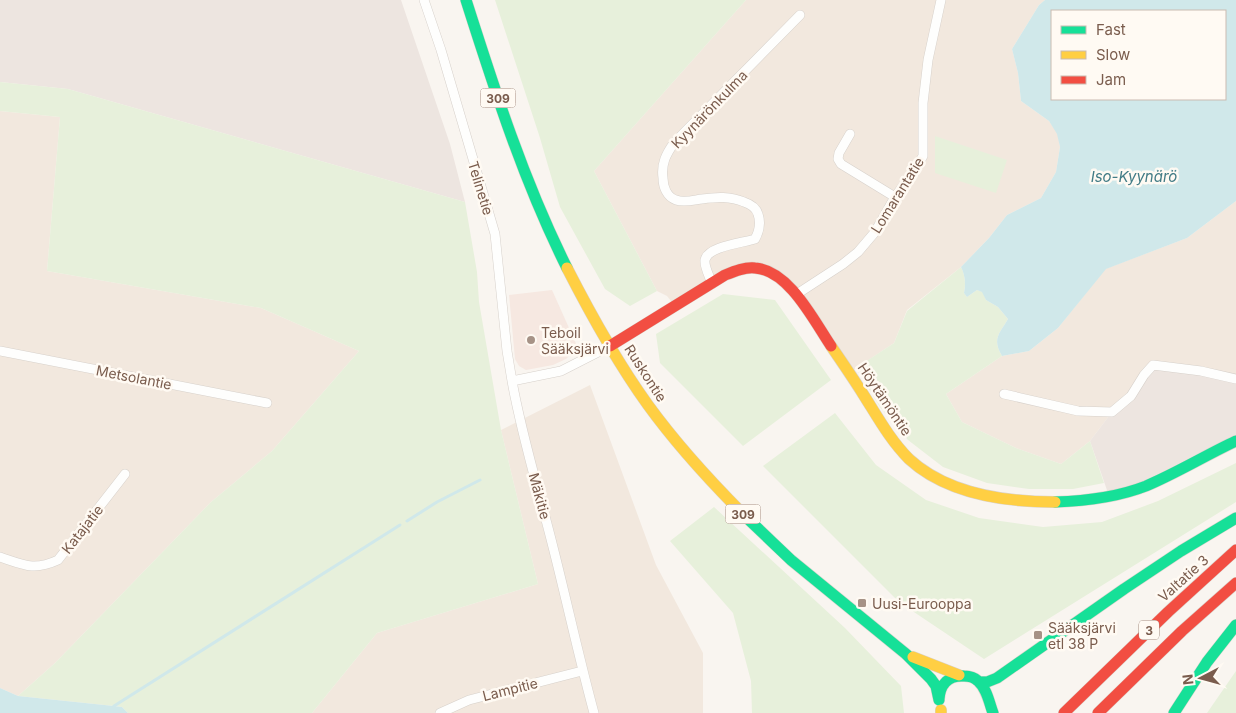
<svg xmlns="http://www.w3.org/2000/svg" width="1236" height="713" font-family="Inter,sans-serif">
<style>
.residential{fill:#f2e8de}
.commercial{fill:#f6e8e1}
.industrial{fill:#ede5e0}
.green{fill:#e7f0db}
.water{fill:#d0e8ea;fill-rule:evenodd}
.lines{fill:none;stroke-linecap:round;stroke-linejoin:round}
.stream{stroke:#d0e8ea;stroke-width:3}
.street-casing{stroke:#d7d1cb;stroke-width:10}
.fast-casing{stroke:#d9d2cb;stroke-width:12}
.slow-casing{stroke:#d9d2cb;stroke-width:12}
.jam-casing{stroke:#d9d2cb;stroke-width:12}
.street{stroke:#fefefd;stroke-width:9}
.fast{stroke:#16e098;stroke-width:11}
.slow{stroke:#ffcf43;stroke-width:11}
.jam{stroke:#f24e42;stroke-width:11}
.poi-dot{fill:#a69286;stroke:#fffaf3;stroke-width:2}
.labels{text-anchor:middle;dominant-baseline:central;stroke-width:5;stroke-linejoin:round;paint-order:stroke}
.shield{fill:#fffaf3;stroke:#a28b7f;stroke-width:1}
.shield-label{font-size:12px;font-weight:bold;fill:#7a5c4d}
.street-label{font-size:14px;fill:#7a5c4d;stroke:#fffaf3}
.poi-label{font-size:14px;fill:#7a5c4d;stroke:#fffaf3;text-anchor:start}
.water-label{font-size:15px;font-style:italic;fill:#437c86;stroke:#fffaf3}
</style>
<rect width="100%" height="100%" fill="#f9f5f0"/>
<!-- residential -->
<path class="residential" d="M746,0H1045L1039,5L1012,49L1018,73L1021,101L1049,121L1058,134L1060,147L1056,172L1041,198L1007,215L989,238L961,267L907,310L894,343L849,373L780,278L747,268L675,306L667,296L657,291L594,171Z
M0,111L60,117L47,271L261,308L359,351L272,451L211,502L55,663L18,696L0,688Z
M1236,201V379L1112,412L1090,441L1061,464L1016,448L962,422L946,394L1002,356L1029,351L1058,328L1105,269L1187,238Z
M590,385L656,565L703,653V713H312L377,633L538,584L501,430Z"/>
<!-- commercial -->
<path class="commercial" d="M552,290L578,348L566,359L553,365L526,370L519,366L515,359L509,295Z"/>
<!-- industrial -->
<path class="industrial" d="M0,0H401L450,144L465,202L68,89L0,82Z
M1153,365L1236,379V441L1109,496L1090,441L1112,412Z"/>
<!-- green -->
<path class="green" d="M495,0H746L594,171L657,291L630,306L605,289L560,207L540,138Z
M0,82L68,89L465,202L477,272L479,302L501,430L538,584L377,633L312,713H128L122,707L114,706L18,696L55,663L211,502L272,451L359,351L261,308L47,271L60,117L0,111Z
M935,136L1007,160L996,193L935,173Z
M961,267C965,275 966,284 964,293L967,297L977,290L983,292L986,300L998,307L1008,319C999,334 992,339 1002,356L946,394L962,422L1016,448L1061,464L1090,441L1104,483L1073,489H1029L987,483L943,467L908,440L880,407L856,368L894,343L907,311Z
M723,294L775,300L831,380L743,446L660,363L656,334Z
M835,413L876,465L926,500L979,518L1043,527L1102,522L1158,501L1236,463V502L984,659L899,602L763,466Z
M714,507L845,628L901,686L904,713H752L751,681L733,613L670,541Z
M1236,671V713H1207Z"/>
<!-- water -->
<path class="water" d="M1045,0H1236V201L1187,238L1106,269L1058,328L1029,351L1002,356C992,339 999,334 1008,319L998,307L986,300L982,292L977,290L967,297L964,293C966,284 965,275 961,267L989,238L1007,215L1041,198L1056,172L1060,147L1057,134L1049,121L1021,101L1018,73L1012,49L1039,5ZM1225,11V99H1052V11Z
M0,688L18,696L114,706L122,707L128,713H0Z"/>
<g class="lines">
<!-- stream -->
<path class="stream" d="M407,521L437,502L480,480
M114,706L400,525"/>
<!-- street casing -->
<g class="street-casing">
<path id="street" d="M424,0L441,50L495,234L507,351L512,381
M850,134L839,153L838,159L841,164L895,197
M712,284C710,277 704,267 705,260C708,246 743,243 755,239C760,230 761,223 758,214C756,207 750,204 744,202C730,196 716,197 702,199C694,200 684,203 676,200C667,197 663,187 663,178C661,164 666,154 674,143L800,15
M797,294L843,264L858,252L875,232L895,197L914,171L923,156V103L928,60L941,0
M0,351L267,403
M1004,394L1078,411L1112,412L1131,396L1144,375L1153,365L1201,371L1236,379
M0,557C24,565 34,571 58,560L125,474
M440,713L469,700L582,671
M594,713C579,658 567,602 553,547C539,491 522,437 512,381L561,371L610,346"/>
</g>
<!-- fast casing -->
<g class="fast-casing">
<path id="fast" d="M466,0C495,91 524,182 567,268
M1055,502C1086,501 1118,497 1146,486C1177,473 1206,455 1236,441
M746,517L791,560L906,654L931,679L936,686L939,700
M980,682H987L997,678L1124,589L1181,551L1236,518
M939,699C940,684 949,675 964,676C970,676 974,677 978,681C987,689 989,702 993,713
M1174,713L1207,662L1236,625"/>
</g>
<!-- slow casing -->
<g class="slow-casing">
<path id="slow" d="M567,268C591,315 617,362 648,405C677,445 711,482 746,517
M831,346C842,362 853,378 863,394C877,416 890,440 909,459C947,494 1006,502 1055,502
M913,657L959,675
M941,710V713"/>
</g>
<!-- jam casing -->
<g class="jam-casing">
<path id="jam" d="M610,346L725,275C735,271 745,267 755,268C789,270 814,321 831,346
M1064,713L1168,612L1236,550
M1098,713L1182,631L1236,583"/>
</g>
<!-- street -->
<use href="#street" class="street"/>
<!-- fast -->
<use href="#fast" class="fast"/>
<!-- slow -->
<use href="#slow" class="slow"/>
<!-- jam -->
<use href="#jam" class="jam"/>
</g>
<!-- markers -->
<g class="poi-dot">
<circle cx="531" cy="340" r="5"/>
<rect x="857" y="598" width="10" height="10" rx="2.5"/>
<rect x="1033" y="630" width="10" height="10" rx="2.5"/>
</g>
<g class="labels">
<!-- shield labels -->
<g class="shield">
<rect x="480.5" y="88.5" width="35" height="19" rx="4"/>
<rect x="725.5" y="504.5" width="35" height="19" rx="4"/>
<rect x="1139" y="620.5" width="20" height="19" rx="4"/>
</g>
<g class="shield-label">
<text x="498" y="98">309</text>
<text x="743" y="514">309</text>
<text x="1149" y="630">3</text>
</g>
<!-- street labels -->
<g class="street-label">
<text transform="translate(709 109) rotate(-46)">Kyynärönkulma</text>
<text transform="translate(481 188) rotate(73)">Telinetie</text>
<text transform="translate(897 195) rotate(-58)">Lomarantatie</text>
<text transform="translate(646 373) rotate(57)">Ruskontie</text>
<text transform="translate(134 377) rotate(11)">Metsolantie</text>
<text transform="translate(885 399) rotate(56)">Höytämöntie</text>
<text transform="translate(540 496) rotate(75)">Mäkitie</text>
<text transform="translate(82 529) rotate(-52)">Katajatie</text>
<text transform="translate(1183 578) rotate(-42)">Valtatie 3</text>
<text transform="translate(510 689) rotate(-14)">Lampitie</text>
</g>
<!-- poi labels -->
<g class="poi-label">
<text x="541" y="332">Teboil<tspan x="541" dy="16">Sääksjärvi</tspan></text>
<text x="872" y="603">Uusi-Eurooppa</text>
<text x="1048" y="627">Sääksjärvi<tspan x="1048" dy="16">etl 38 P</tspan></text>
</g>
<!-- water labels -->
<g class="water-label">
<text x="1134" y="176">Iso-Kyynärö</text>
</g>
</g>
<!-- legend -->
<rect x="1051" y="10" width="175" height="90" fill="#fffaf3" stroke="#cabbb1"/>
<rect x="1061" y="26" width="25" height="8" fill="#16e098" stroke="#cabbb1"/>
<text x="1096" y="35" font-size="15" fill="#7a5c4d">Fast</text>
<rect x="1061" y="51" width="25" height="8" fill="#ffcf43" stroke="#cabbb1"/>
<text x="1096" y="60" font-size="15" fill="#7a5c4d">Slow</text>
<rect x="1061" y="76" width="25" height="8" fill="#f24e42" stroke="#cabbb1"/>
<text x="1096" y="85" font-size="15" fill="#7a5c4d">Jam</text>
<!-- north arrow -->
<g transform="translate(1201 678) rotate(264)" stroke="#fffaf3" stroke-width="4" paint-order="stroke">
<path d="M0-4L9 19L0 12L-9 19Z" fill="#7a5c4d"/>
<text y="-8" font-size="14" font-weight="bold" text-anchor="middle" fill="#7a5c4d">N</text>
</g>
</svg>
